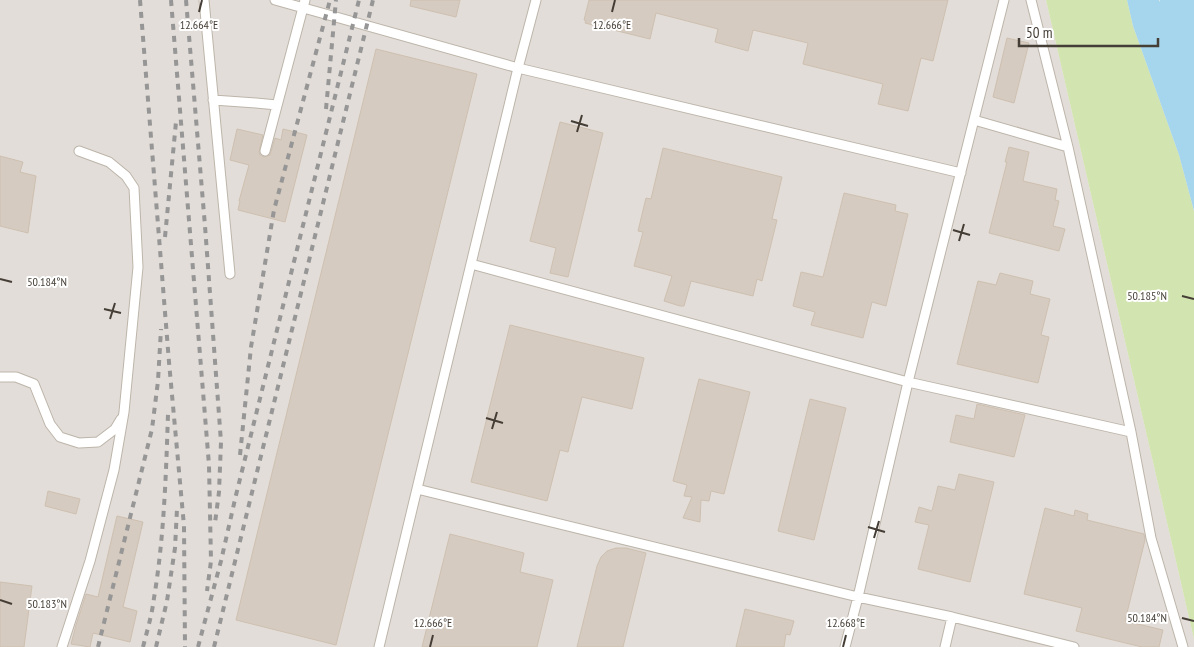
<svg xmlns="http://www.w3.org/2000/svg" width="1194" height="647" font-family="'PT Sans Narrow',sans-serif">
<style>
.industrial{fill:#e2ddd8}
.green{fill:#d2e5b1}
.water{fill:#a6d6ed}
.building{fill:#d6cbc0;stroke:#cec0b0}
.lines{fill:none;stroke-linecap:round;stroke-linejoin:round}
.lane-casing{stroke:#bdb5aa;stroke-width:11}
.lane{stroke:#fff;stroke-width:9}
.rail{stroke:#969696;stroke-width:4;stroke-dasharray:6 6;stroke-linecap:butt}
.ticks{fill:none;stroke:#453e36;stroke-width:2}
.ticks-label{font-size:12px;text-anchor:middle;fill:#453e36;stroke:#fff;stroke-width:4;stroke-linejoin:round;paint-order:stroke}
</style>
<rect width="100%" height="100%" fill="#f2eee7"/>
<!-- industrial -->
<path class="industrial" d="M0,0H1046L1194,639V647H0Z"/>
<!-- green -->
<path class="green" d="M1046,0H1127L1133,26L1179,155L1194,211V639Z"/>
<!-- water -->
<path class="water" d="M1127,0H1159L1160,2V0H1194V211L1179,155L1133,26Z"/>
<!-- building -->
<path class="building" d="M411,0H460L456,17L410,6Z
M589,0H948L933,61L921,58L908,111L878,104L883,84L803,64L808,43L753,30L748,51L715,42L718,29L656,13L650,39L585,23L586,21L584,20Z
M1007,38L1029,43L1014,103L993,97Z
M376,49L477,74L336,645L236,620Z
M560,122L603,133L568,277L550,273L556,248L530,241Z
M237,129L263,135L259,152L260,155L264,157L270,155L275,138L281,140L283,129L307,135L285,222L238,210L240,201H239L249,165L230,160Z
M1009,147L1029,152L1023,181L1057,189L1055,200L1059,201L1053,226L1065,229L1059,251L989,233L1006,166L1007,162H1005Z
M663,148L782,177L772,219L777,220L762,281L757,279L753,296L691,281L684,306H680L664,301L672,276L634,266L643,232L638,231L646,198L651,199Z
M0,156L23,162L20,172L36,176L28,233L0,226Z
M844,193L896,205L895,211L908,214L886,306L872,302L863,338L811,325L815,312L793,306L801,272L823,277Z
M1000,273L1033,281L1030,294L1050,299L1041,335L1049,337L1038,383L957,364L978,281L996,285Z
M510,325L644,358L632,409L582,397L568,452L560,450L547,501L471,482Z
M699,379L750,392L724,494L711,491L709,501L701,500L700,522L683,518L692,497L684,496L687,485L673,481Z
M810,399L846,408L814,540L778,531Z
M977,404L1025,415L1014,457L950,442L956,415L974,419Z
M959,474L994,482L970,582L918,569L929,525L915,522L919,507L932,511L938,486L955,490Z
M48,491L80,499L76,514L45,506Z
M1045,508L1074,516L1075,510L1088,514L1087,520L1144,534L1145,540L1125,621L1163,630L1159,647H1142L1076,631L1082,608L1024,594Z
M117,516L143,522L123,607L137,611L130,642L93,633L90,647L71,644L76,625L86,594L98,597Z
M450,534L524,553L520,572L553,580L537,647H422Z
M616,548H626L646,553L623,647H577L597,566L601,557L607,551Z
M0,582L32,586L24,647H0Z
M745,609L794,621L790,635L786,634L784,647H736Z"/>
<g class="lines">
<!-- lane casing -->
<g class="lane-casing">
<path id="lane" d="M204,0L230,274
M275,0L518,68L961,173
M1031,0L1068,147L1131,432L1151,538L1183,647
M213,100L256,103L277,105
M974,120L1068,147
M265,151L305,0
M471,264L908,382L1131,432
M0,377H16L34,384L50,424L60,437L79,443L98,442L115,429L121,419
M417,489L858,597L952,617L1074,647
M62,647L90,561L114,470L124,412L138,267L134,188L126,176L109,162L79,151
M379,647L518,68L536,0
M845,647L858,597L908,382L1004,0
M945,647L952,617"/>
</g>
<!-- lane -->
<use href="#lane" class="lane"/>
<!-- rail -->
<path class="rail" d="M140,0L169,362L184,526L185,647
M171,0L209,465L211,561L207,591
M186,0L205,226L221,442L219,492L215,523
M326,109L336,0
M165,237L176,122
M240,455L251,347L274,210L330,0
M98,647L152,429L158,381L161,329
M143,647C147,631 152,615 154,598C164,538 166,475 168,414
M156,647L167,601L175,548L177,509
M198,647L221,561L236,495L359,0
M214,647L373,0"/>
</g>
<!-- ticks -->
<path class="ticks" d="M199,12L202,0M612,12L615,0M571,121L588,126M577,132L582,115M953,230L970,235M959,241L964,224M0,279L12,282M1182,296L1194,299M104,309L121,313M110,319L115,303M486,418L503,423M492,429L497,412M868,527L885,532M874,538L879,521M0,600L12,604M1182,618L1194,621M430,647L433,635M843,647L846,635"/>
<g class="ticks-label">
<text x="199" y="29">12.664°E</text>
<text x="612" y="29">12.666°E</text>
<text x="47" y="286">50.184°N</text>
<text x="1147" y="300">50.185°N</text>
<text x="47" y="608">50.183°N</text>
<text x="1147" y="622">50.184°N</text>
<text x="433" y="627">12.666°E</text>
<text x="846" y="627">12.668°E</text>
</g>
<!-- scale -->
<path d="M1019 38v8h139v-8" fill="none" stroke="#453e36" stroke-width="2.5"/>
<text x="1026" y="38" font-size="15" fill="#453e36" stroke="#ffffff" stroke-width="4" paint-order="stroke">50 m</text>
</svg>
